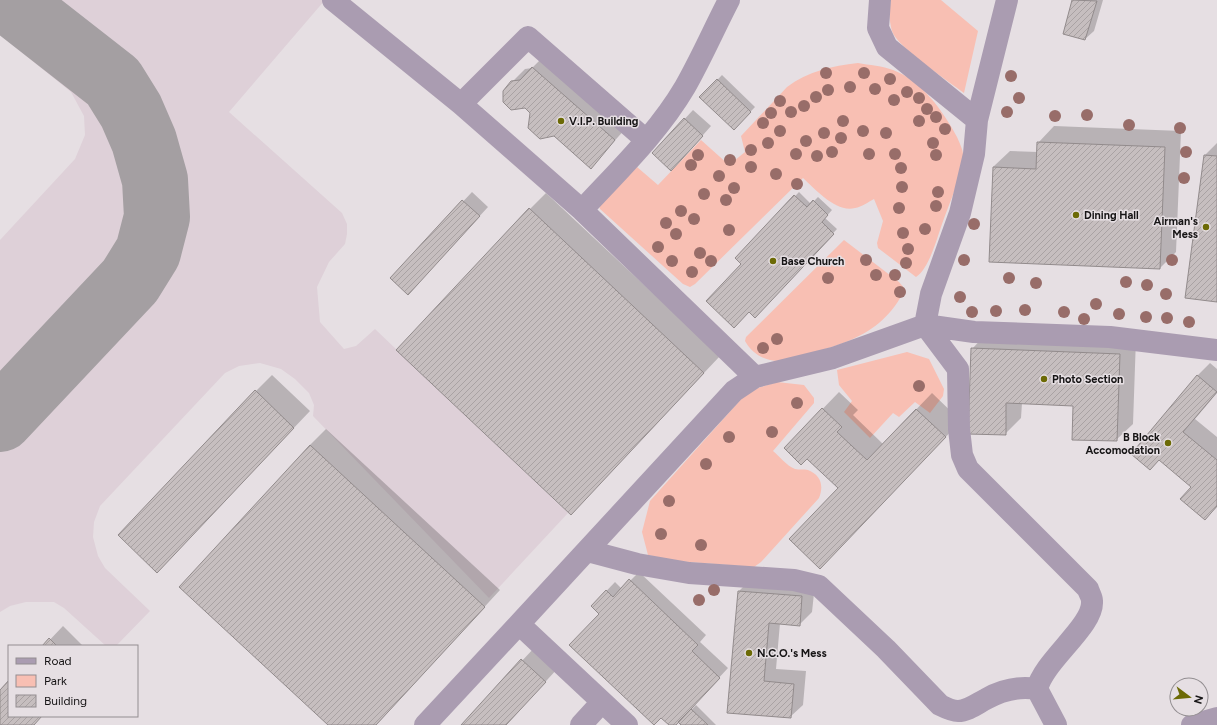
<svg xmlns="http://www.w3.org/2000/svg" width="1217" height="725" font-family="Figtree,sans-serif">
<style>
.built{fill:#ded0d8}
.green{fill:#f8bfb3}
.shadow{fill:#0003}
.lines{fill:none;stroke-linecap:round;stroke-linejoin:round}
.taxiway{stroke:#a49fa2;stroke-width:66}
.building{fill:url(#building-hatch);stroke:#928b8c}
.minor{stroke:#aa9cb1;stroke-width:22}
.tree{fill:#986d69}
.poi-dot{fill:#6c6a05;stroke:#e6dfe3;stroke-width:1.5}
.labels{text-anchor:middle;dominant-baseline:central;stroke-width:3;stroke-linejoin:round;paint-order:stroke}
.poi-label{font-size:11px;font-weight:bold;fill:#161415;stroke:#e6dfe3;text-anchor:start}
</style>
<defs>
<pattern id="building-hatch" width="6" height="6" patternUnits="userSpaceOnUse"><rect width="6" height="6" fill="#c6bebf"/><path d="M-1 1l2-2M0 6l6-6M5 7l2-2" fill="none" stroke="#a9a2a3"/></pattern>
</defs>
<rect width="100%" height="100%" fill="#e6dfe3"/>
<!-- built -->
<path class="built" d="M0,0H325L229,112L342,213L347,224V234L345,244L329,262L317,287L320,322L344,349L356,346L375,329L568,513L489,598L313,416L314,405L309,393L295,379L281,369L260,363L239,366L225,373L100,506L94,522L93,537L98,556L105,568L150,611L116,646H106L64,608L54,602H26L10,606L0,612V240L75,159L85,135L84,116L71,92L0,35Z"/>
<!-- green -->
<path class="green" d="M891,0H941L978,31L964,93C948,81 897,47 892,31C889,21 889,9 891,0Z
M858,63C869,65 883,66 893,70C921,80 944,112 957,137C959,142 964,151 963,157C961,178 949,204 942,224C937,238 929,269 916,277L878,248L877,243L883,221L874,199C868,202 862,207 855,208C836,213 815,189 803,178L695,284L690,287L683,284L600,209L599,205L637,167L658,185L701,140L729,165L745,152L741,136L787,87C808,71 832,66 858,63Z
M844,240L899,282L905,289C880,341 831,347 781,361C766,362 752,354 745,341L746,337Z
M907,352L929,359L944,389L943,396L930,413L915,402L899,417L893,413L870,438L844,412L852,401L839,385L837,370Z
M777,382L804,385L814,398V403L773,451C779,456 787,466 795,469C799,470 804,469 808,470C821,475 824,486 819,498L761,562L754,567L676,561L648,555L642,532L650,501L743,397L758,388Z"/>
<!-- shadow -->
<path class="shadow" d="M1073,0H1103L1094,31L1085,39L1064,33Z
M545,55L627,127L591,167L531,113L512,82L525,69L532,68Z
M722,75L755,107L734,129L701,97Z
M693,110L711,126L680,161L653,153Z
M1054,126L1181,131L1176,252L1160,268L993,167L1010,151L1038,152V143Z
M1217,143V301L1205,155Z
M472,192L488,207L416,285L391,278Z
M799,192L811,204L818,197L832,210L825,218L837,229L755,317L743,264L736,258Z
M546,193L720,356L587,497L530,209Z
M988,332L1136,338L1133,424L1116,440L1074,405L1022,403L1021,418L1005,434L972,349Z
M1210,363L1217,369V393L1195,419L1217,437V507L1205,519L1192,486L1159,459L1197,376Z
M272,375L310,411L173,555L256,391Z
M839,392L858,410L853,415L883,444L932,393L961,421L820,568L839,488L807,457L785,448Z
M326,429L500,590L376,725H330L310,445Z
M639,572L706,635L700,642L728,668L690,709L691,710L696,705L716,725H682L678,721L675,725H670L601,614L592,606L615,582L622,589Z
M752,578L815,584L812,612L799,625L780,623L776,669L806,671L803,705L790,717L728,712L739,591Z
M63,626L83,646H44Z
M535,647L558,668L506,725H462Z"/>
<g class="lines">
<!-- taxiway -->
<path class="taxiway" d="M0,419L130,281L148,252L157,217L155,180L144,141L131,111L113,82L8,0"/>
</g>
<!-- building -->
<path class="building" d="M1072,0L1097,1L1085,40L1063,34Z
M532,67L615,140L591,169L554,136L540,139L528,128L530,113L525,108L511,110L503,102V91L511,81L520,80Z
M717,79L751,112L734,130L699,97Z
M684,118L703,136L671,171L652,153Z
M1037,142L1165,147L1160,269L989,262L993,167L1036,169Z
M1204,155L1217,156V302L1185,298Z
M794,195L807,207L813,200L828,215L822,222L834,234L755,318L749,312L734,328L706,301L741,264L735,258Z
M462,200L480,216L408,295L390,278Z
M529,208L704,373L571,515L396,350Z
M971,348L1120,354L1117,441L1072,440L1073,406L1006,403V435L968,434Z
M1197,375L1217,392L1183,432L1217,460V506L1205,520L1180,499L1191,487L1159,460L1150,470L1131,454Z
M255,390L294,428L157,573L118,535Z
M822,408L842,427L837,432L867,460L916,409L946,437L820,569L789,539L838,488L807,459L801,465L784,448Z
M310,445L485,607L376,725H328L179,587Z
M629,579L698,645L692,651L720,678L676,725H669L661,718L654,725L569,645L599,614L591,606L606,590L613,597Z
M738,591L802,596L800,626L769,623L764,681L794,684L791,718L727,713Z
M49,638L57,646H42Z
M521,659L546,682L506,725H461Z
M9,680V716H42L34,725H0V690Z
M691,709L708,725H681L678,722Z"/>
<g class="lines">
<!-- minor -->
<path class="minor" d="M333,0L461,104L582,210L755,377
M880,0L878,28L887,47L977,120
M1007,0L977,120L974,154L960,213L931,294L925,325L958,369L959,429L962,455L968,469L1088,589C1089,593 1092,597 1092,601C1094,626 1044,660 1037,689L1056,725
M461,104L528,37L646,140
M582,210C618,171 658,133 685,87C701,59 714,29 729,0
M588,551L637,564L689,573L794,580L819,586L886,649L940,705C946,708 952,711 958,711C968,711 978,703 986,699C1002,690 1019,686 1037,689
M425,725L519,624
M581,725L602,702
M627,725L519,624L734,391L755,377L833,358L925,325L974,332L1110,337L1217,350
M1192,725L1217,718"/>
</g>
<!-- trees -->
<g class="tree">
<circle cx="826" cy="73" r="6"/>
<circle cx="864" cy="73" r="6"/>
<circle cx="1011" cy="76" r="6"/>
<circle cx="890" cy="79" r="6"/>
<circle cx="850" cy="87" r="6"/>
<circle cx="875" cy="89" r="6"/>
<circle cx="828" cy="90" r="6"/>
<circle cx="907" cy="92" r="6"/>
<circle cx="816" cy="97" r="6"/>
<circle cx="919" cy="98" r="6"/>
<circle cx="1019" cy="98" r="6"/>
<circle cx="894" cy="100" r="6"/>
<circle cx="780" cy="101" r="6"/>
<circle cx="804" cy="106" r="6"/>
<circle cx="927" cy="109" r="6"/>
<circle cx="791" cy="112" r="6"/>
<circle cx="1007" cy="112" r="6"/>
<circle cx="771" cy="113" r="6"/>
<circle cx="1087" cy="115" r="6"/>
<circle cx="1055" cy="116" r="6"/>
<circle cx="936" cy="117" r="6"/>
<circle cx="843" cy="121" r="6"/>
<circle cx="919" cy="121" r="6"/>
<circle cx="763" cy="123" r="6"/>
<circle cx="1129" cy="125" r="6"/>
<circle cx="1180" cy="128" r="6"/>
<circle cx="945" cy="129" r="6"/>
<circle cx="780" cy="131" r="6"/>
<circle cx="863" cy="131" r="6"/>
<circle cx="824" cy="133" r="6"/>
<circle cx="886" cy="133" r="6"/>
<circle cx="841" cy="138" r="6"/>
<circle cx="806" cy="141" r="6"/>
<circle cx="768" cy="143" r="6"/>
<circle cx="933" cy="143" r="6"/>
<circle cx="751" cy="150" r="6"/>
<circle cx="832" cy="152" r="6"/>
<circle cx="1186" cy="152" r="6"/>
<circle cx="796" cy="154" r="6"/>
<circle cx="869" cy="154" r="6"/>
<circle cx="895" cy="154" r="6"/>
<circle cx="698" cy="155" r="6"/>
<circle cx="936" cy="155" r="6"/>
<circle cx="817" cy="156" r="6"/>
<circle cx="730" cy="160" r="6"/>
<circle cx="691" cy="165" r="6"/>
<circle cx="751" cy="167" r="6"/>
<circle cx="901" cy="168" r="6"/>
<circle cx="776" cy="174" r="6"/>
<circle cx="719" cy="176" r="6"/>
<circle cx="1184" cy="178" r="6"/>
<circle cx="797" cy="184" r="6"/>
<circle cx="902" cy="187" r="6"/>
<circle cx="734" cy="188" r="6"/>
<circle cx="938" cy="192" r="6"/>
<circle cx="704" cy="194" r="6"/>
<circle cx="726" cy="200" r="6"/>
<circle cx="936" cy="206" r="6"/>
<circle cx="899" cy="208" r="6"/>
<circle cx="681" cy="211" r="6"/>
<circle cx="694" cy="219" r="6"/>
<circle cx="666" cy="223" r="6"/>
<circle cx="974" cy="224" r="6"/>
<circle cx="925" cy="229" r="6"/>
<circle cx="729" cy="230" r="6"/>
<circle cx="903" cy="233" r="6"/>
<circle cx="676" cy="234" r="6"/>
<circle cx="658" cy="247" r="6"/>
<circle cx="908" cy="249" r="6"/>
<circle cx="700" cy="253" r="6"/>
<circle cx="866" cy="260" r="6"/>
<circle cx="964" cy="260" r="6"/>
<circle cx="1172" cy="260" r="6"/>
<circle cx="672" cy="261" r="6"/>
<circle cx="711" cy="261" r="6"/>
<circle cx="906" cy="263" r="6"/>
<circle cx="692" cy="272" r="6"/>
<circle cx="876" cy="275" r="6"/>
<circle cx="895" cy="275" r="6"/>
<circle cx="828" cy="278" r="6"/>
<circle cx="1009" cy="278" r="6"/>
<circle cx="1126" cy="282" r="6"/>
<circle cx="1036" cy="283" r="6"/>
<circle cx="1147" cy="285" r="6"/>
<circle cx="900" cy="292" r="6"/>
<circle cx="1166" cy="294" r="6"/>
<circle cx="960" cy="297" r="6"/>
<circle cx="1096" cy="304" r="6"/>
<circle cx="1025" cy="310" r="6"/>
<circle cx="996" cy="311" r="6"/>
<circle cx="972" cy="312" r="6"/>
<circle cx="1064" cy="312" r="6"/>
<circle cx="1119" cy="314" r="6"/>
<circle cx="1146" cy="317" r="6"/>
<circle cx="1167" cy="318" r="6"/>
<circle cx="1084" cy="319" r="6"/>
<circle cx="1189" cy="322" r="6"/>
<circle cx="777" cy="339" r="6"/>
<circle cx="763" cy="348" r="6"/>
<circle cx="919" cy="386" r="6"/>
<circle cx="797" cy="403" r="6"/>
<circle cx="772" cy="432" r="6"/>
<circle cx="729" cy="437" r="6"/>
<circle cx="706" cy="464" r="6"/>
<circle cx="669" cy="501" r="6"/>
<circle cx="661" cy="534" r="6"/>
<circle cx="701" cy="545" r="6"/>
<circle cx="714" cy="590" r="6"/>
<circle cx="699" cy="600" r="6"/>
</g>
<!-- markers -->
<g class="poi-dot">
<circle cx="561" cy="121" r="4"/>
<circle cx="1076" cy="215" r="4"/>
<circle cx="1206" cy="227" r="4"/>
<circle cx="773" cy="261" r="4"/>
<circle cx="1044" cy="379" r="4"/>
<circle cx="1168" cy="443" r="4"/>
<circle cx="749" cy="653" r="4"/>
</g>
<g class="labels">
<!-- poi labels -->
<g class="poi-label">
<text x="569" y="121">V.I.P. Building</text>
<text x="1084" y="215">Dining Hall</text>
<text x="1198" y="221" text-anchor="end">Airman's<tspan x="1198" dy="13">Mess</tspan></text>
<text x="781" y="261">Base Church</text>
<text x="1052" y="379">Photo Section</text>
<text x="1160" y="437" text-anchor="end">B Block<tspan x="1160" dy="13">Accomodation</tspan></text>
<text x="757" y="653">N.C.O.'s Mess</text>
</g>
</g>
<!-- legend -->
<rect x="8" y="645" width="130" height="72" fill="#e6dfe3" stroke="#938e91"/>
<rect x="16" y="658" width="20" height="6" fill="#aa9cb1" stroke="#938e91"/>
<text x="44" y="665" font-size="12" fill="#161415">Road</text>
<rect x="16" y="675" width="20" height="12" fill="#f8bfb3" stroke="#938e91"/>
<text x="44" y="685" font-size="12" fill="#161415">Park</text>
<rect x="16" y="695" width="20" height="12" fill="url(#building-hatch)" stroke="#938e91"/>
<text x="44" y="705" font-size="12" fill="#161415">Building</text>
<!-- north arrow -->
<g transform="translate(1189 697) rotate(106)"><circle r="19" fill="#e6dfe3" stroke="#938e91"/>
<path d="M0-3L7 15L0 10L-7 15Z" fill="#6c6a05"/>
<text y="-6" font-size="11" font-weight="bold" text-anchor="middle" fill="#161415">N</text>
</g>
</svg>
